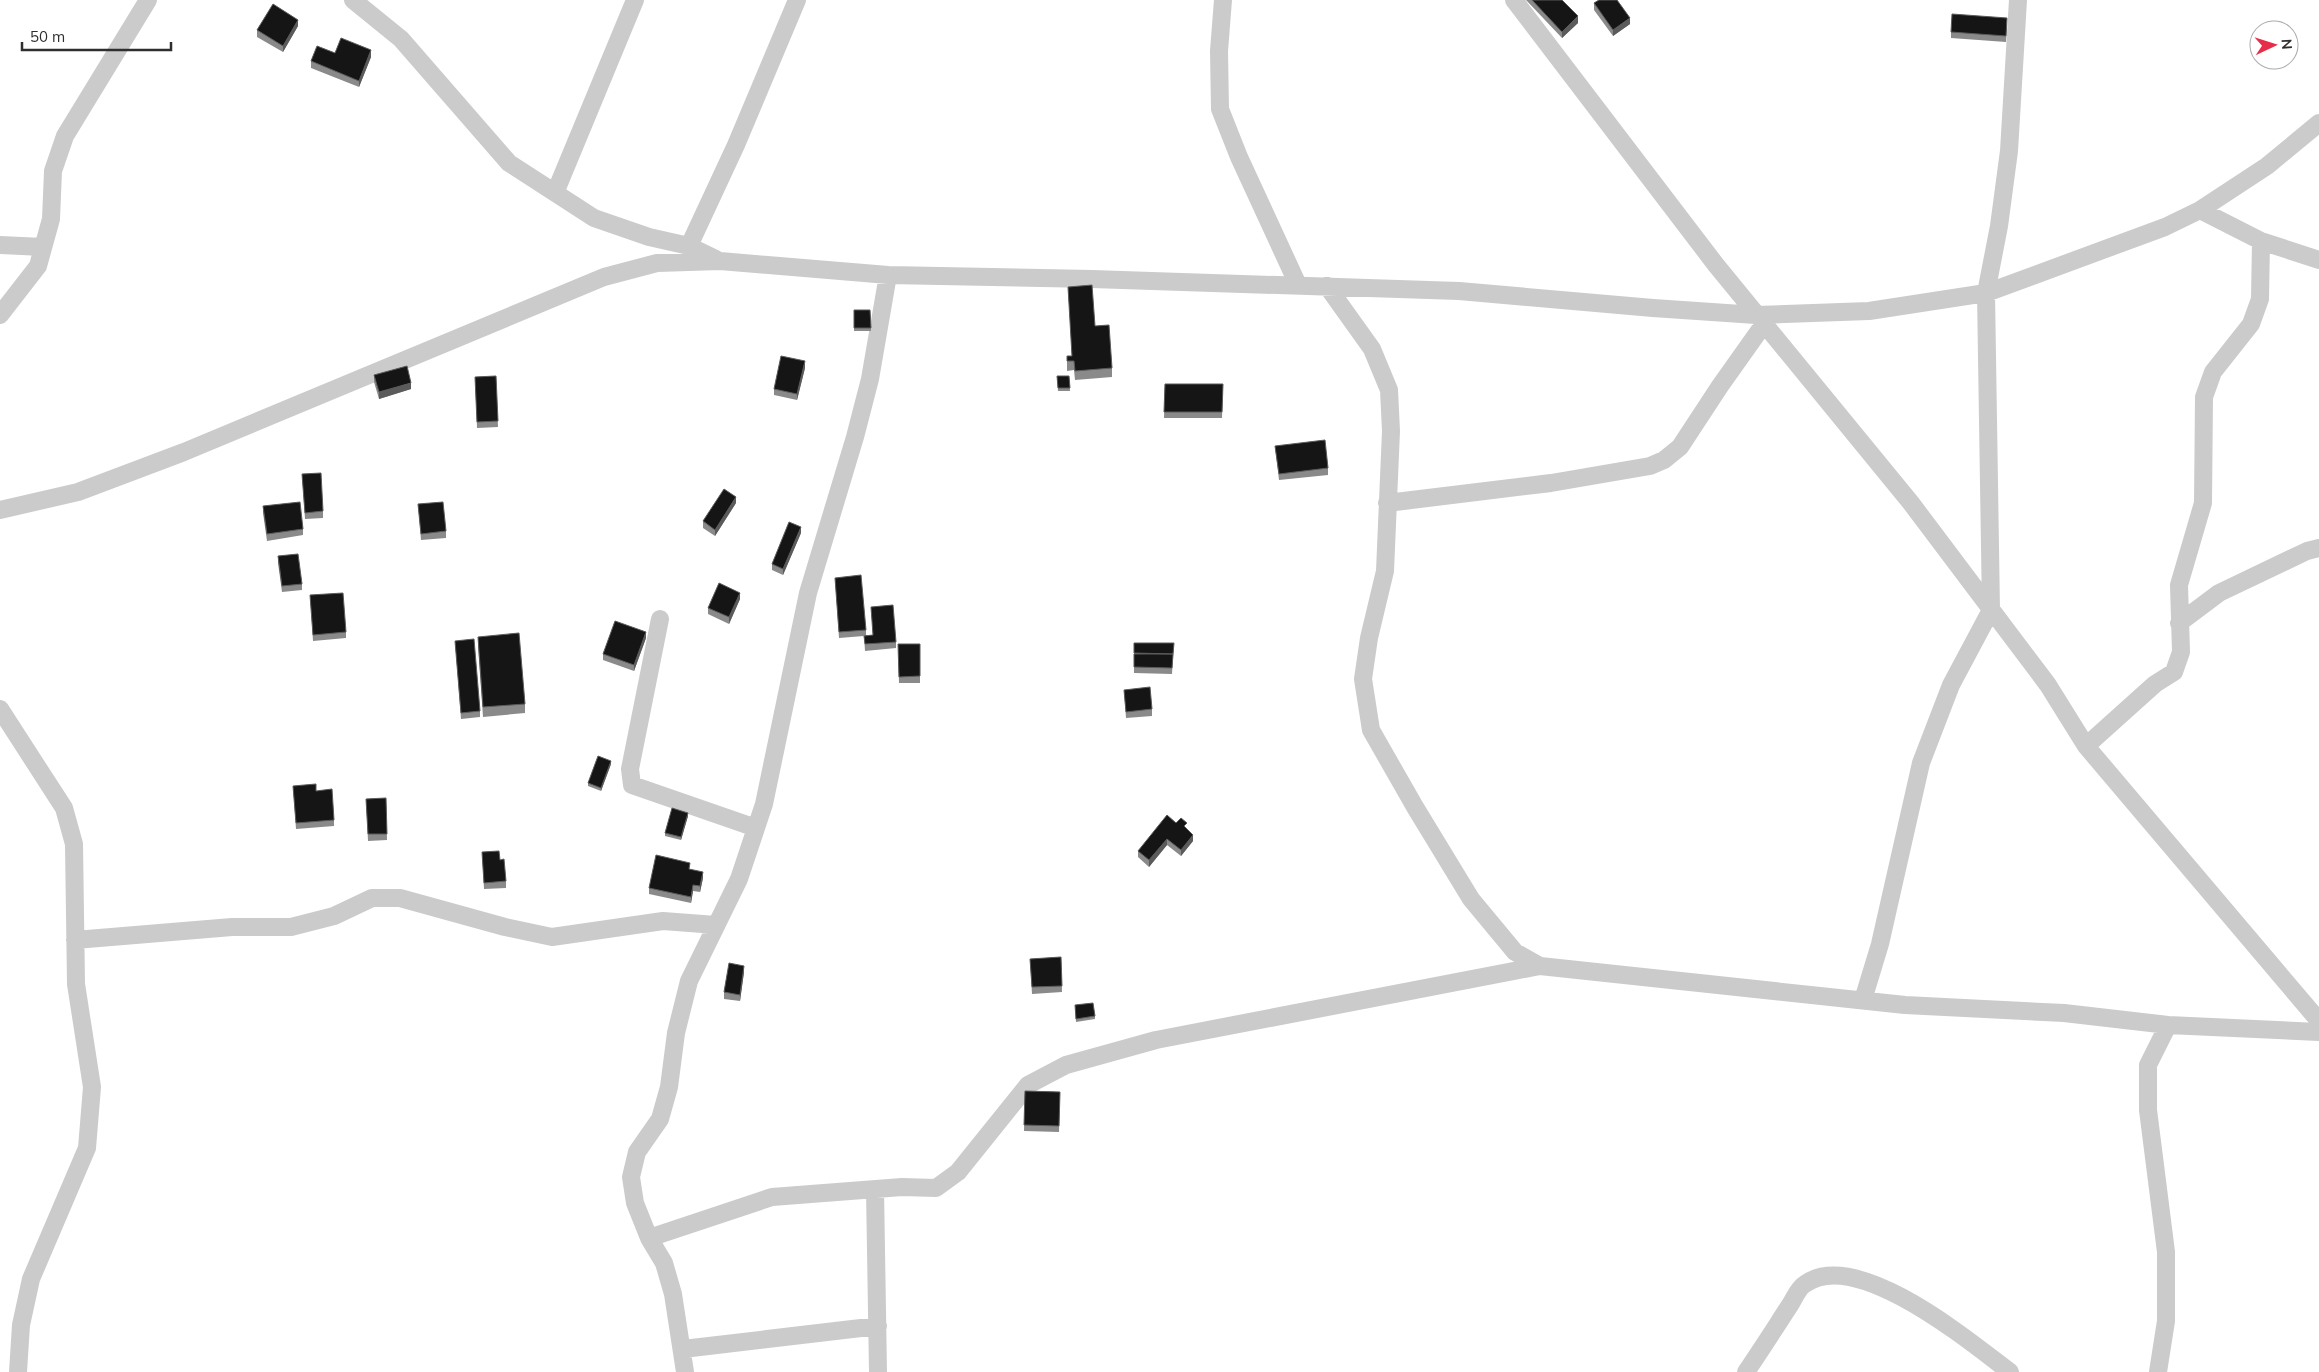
<svg xmlns="http://www.w3.org/2000/svg" width="2319" height="1372" font-family="Mulish,sans-serif">
<style>
.lines{fill:none;stroke-linecap:round;stroke-linejoin:round}
.minor{stroke:#cbcbcb;stroke-width:18}
.wall{fill:#8a8a8a}
.shaded-wall{fill:#5b5b5b}
.building{fill:#151515;stroke:#5b5b5b}
</style>
<rect width="100%" height="100%" fill="#fff"/>
<g class="lines">
<!-- minor -->
<path class="minor" d="M353,0L401,39L509,163L594,218L649,237L689,246L716,259
M1223,0L1219,51L1220,109L1239,157L1298,285
M1514,0L1716,265L1911,503L2048,685L2086,746L2319,1021
M555,193L635,0
M2200,210L2261,241L2319,260
M0,245L43,247
M689,246L736,145L797,0
M1327,286L1372,349L1389,390L1391,431L1385,571L1369,638L1363,679L1371,730L1415,807L1471,899L1515,952L1540,966
M0,315L38,266L51,219L53,171L65,136L148,0
M1387,503L1551,483L1650,466L1664,460L1680,447L1720,386L1764,324
M0,510L78,492L184,452L604,277L657,263L720,261L888,275L1092,279L1459,291L1653,308L1756,315L1869,311L1986,293L2165,227L2200,210L2267,166L2319,123
M660,619L630,769L632,785L756,828
M2179,623L2219,593L2307,551L2319,548
M0,709L64,808L74,844L76,984L92,1087L87,1148L31,1279L21,1325L18,1372
M2086,746L2155,684L2174,672L2181,652L2179,585L2203,503L2204,397L2213,372L2251,324L2260,299L2261,241
M75,940L232,927H291L334,916L372,898H400L505,927L552,937L663,921L716,925
M1863,1000L1880,944L1921,763L1951,685L1991,610L1986,293L1999,226L2009,151L2018,0
M875,1189L878,1372
M649,1238L772,1197L902,1187L936,1188L958,1172L1028,1085L1066,1065L1156,1040L1540,966L1905,1005L2064,1013L2168,1025L2319,1032
M683,1349L878,1326
M685,1372L673,1294L664,1263L649,1238L635,1203L631,1177L637,1152L660,1119L669,1087L676,1033L689,981L739,879L764,804L808,593L855,437L870,379L888,275
M1746,1372C1761,1350 1775,1328 1790,1305C1794,1299 1798,1288 1805,1284C1856,1247 1969,1341 2010,1372
M2158,1372L2166,1321V1252L2148,1110V1065L2168,1025"/>
</g>
<!-- wall -->
<path class="wall" d="M1526,0H1562L1578,23L1562,38Z
M1594,3L1630,24L1613,36L1594,10Z
M2007,25L2006,42L1951,38V32Z
M298,26L283,52L257,37V30Z
M335,53L371,57L359,87L311,68V61Z
M1068,287L1095,326L1112,368V377L1075,380L1074,370L1067,371V356H1072Z
M854,310H870L871,331H854Z
M805,368L797,400L774,395V389Z
M374,375L411,389L379,399L374,382Z
M496,376L498,427L477,428L475,377Z
M1057,376H1069L1070,391H1058Z
M1165,384H1223L1222,418H1164Z
M1275,446L1328,468V475L1279,480Z
M302,474L323,511V518L305,519Z
M736,503L715,536L703,528V521Z
M418,504L446,531V538L421,540Z
M263,506L303,529V535L267,541L263,513Z
M801,533L783,575L772,570V564Z
M278,556L302,584V590L282,592L278,563Z
M835,578L866,630V635H873L871,607L896,642V648L865,651L864,636L839,638Z
M310,595L346,632V638L313,641Z
M740,599L729,624L708,614V608Z
M478,637L525,704V713L483,717L478,646Z
M646,638L634,671L603,660V654Z
M455,641L480,711V717L461,719Z
M1174,643L1172,674L1134,673V653Z
M898,644H920V683H899Z
M1124,690L1152,709V716L1126,718Z
M611,764L601,791L588,786V783Z
M293,786L316,791L334,820V826L296,829Z
M386,798L387,840L368,841L366,799Z
M688,816L681,840L665,836V833Z
M1176,823L1187,829L1193,841L1181,856L1167,845L1149,867L1138,857V851Z
M482,852L506,881V888L484,889Z
M690,870L703,878L700,892L693,891L691,903L649,894V888Z
M1061,957L1062,992L1032,994L1030,959Z
M744,972L740,1001L724,999V992Z
M1075,1008L1095,1016V1019L1076,1022Z
M1025,1091L1060,1092L1059,1132L1024,1131Z"/>
<!-- shaded-wall -->
<path class="shaded-wall" d="M1578,16V23L1562,38V32Z
M1630,18V24L1613,36V30Z
M298,20V26L283,52V46Z
M371,50V57L359,87V81Z
M805,361V368L797,400V394Z
M411,383V389L379,399V392Z
M736,497V503L715,536V530Z
M801,527V533L783,575V569Z
M740,593V599L729,624V617Z
M646,632V638L634,671V665Z
M611,761V764L601,791V788Z
M688,813V816L681,840V837Z
M1193,835V841L1181,856V850Z
M1167,839V845L1149,867V860Z
M703,872V878L700,892V886Z
M693,885V891L691,903V897Z
M744,966V972L740,1001V995Z"/>
<!-- building -->
<path class="building" d="M1532,0H1562L1578,16L1562,32Z
M1599,0H1617L1630,18L1613,30L1594,3Z
M273,4L298,20L283,46L257,30Z
M1952,14L2007,18L2006,36L1951,32Z
M341,38L371,50L359,81L311,61L317,46L335,53Z
M1092,285L1095,326L1109,325L1112,368L1075,371L1074,361H1067V356H1072L1068,287Z
M854,310H870L871,328H854Z
M781,356L805,361L797,394L774,389Z
M407,366L411,383L379,392L374,375Z
M496,376L498,421L477,422L475,377Z
M1057,376H1069L1070,388H1058Z
M1165,384H1223L1222,412H1164Z
M1325,440L1328,468L1279,474L1275,446Z
M321,473L323,511L305,513L302,474Z
M724,489L736,497L715,530L703,521Z
M300,502L303,529L267,534L263,506Z
M443,502L446,531L421,534L418,504Z
M789,522L801,527L783,569L772,564Z
M298,554L302,584L282,586L278,556Z
M861,575L866,630L839,632L835,578Z
M719,583L740,593L729,617L708,608Z
M343,593L346,632L313,635L310,595Z
M893,605L896,642L865,644L864,636L873,635L871,607Z
M615,621L646,632L634,665L603,654Z
M519,633L525,704L483,707L478,637Z
M474,639L480,711L461,713L455,641Z
M1134,643H1174L1173,654L1134,653Z
M898,644H920V676L899,677Z
M1134,654H1173L1172,668L1134,667Z
M1150,687L1152,709L1126,712L1124,690Z
M598,756L611,761L601,788L588,783Z
M316,784V791L332,789L334,820L296,823L293,786Z
M386,798L387,834H368L366,799Z
M672,808L688,813L681,837L665,833Z
M1167,815L1176,823L1181,818L1187,823L1184,826L1193,835L1181,850L1167,839L1149,860L1138,851Z
M499,851L500,860L504,859L506,881L484,883L482,852Z
M656,855L690,863L689,869L703,872L700,886L693,885L691,897L649,888Z
M1061,957L1062,986L1032,987L1030,959Z
M729,963L744,966L740,995L724,992Z
M1093,1003L1095,1016L1076,1019L1075,1005Z
M1025,1091L1060,1092L1059,1126L1024,1125Z"/>
<!-- north arrow -->
<g transform="translate(2274 45) rotate(86)"><circle r="24" fill="#ffffff" stroke="#ababab"/>
<path d="M0-4L9 19L0 12L-9 19Z" fill="#e82d4a"/>
<text y="-8" font-size="14" font-weight="bold" text-anchor="middle" fill="#2e2e2e">N</text>
</g>
<!-- scale -->
<path d="M22 42v8h149v-8" fill="none" stroke="#2e2e2e" stroke-width="2.5"/>
<text x="30" y="42" font-size="15" fill="#2e2e2e" stroke="#ffffff" stroke-width="4" paint-order="stroke">50 m</text>
</svg>
